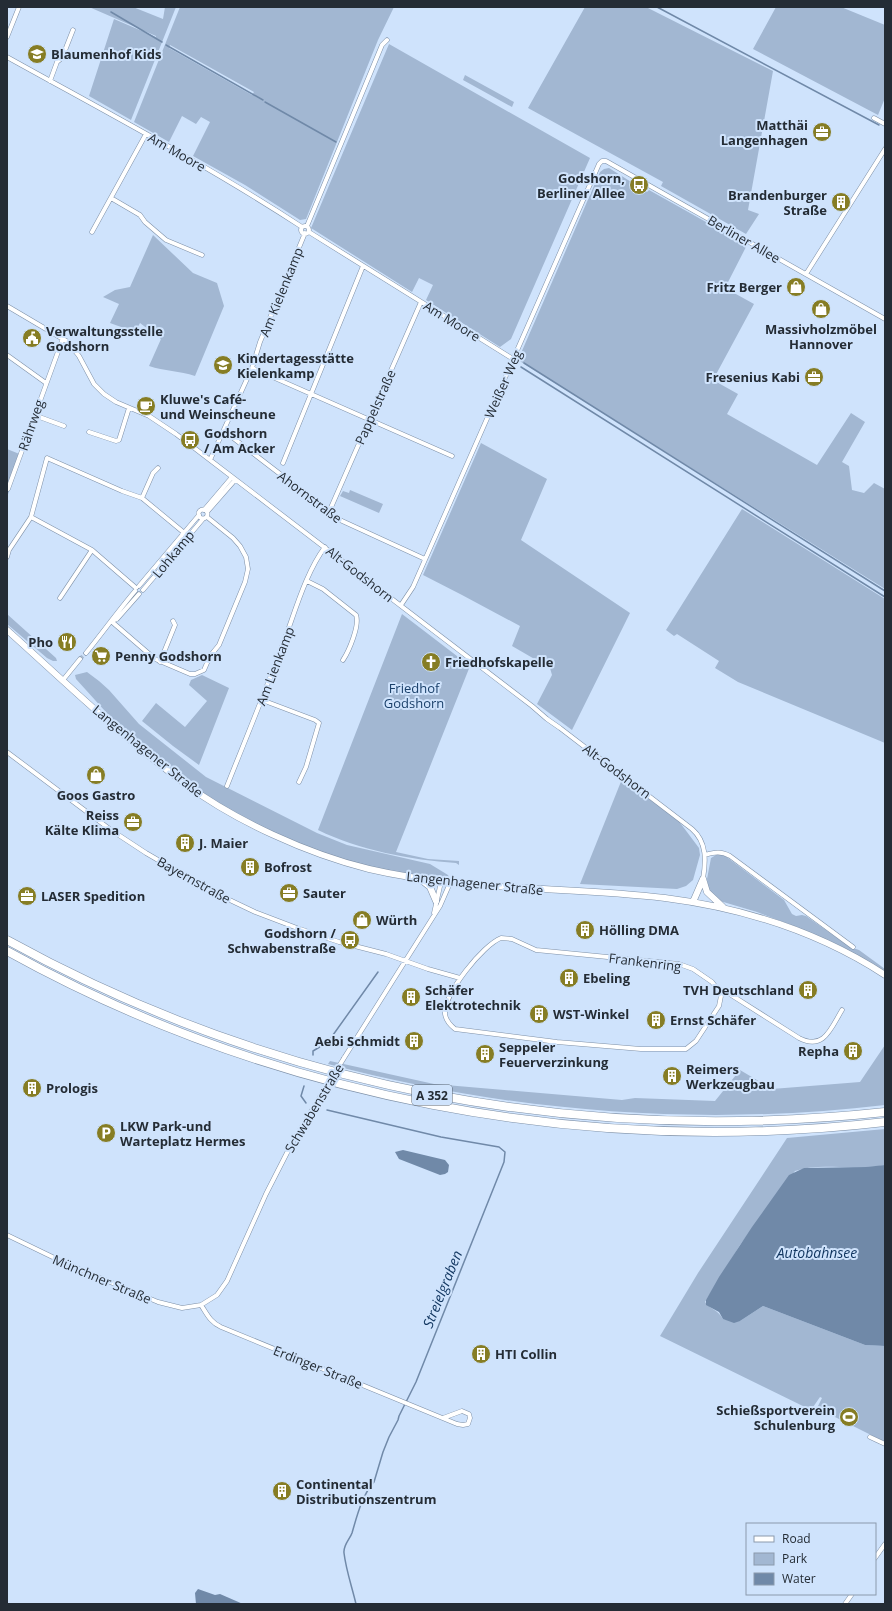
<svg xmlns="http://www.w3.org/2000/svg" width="892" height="1611" font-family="'Open Sans',sans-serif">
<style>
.green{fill:#a2b7d2;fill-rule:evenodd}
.water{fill:#7089a8}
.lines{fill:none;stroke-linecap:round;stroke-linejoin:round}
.stream{stroke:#7089a8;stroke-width:1.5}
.street-tunnel{stroke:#adbed4;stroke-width:4;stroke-dasharray:4 2;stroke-linecap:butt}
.street-casing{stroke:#7e90a7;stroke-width:5}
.secondary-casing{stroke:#7e90a7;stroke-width:7}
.highway-casing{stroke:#7e90a7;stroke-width:9}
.street{stroke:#fff;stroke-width:4}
.secondary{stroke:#fff;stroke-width:6}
.highway{stroke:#fff;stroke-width:8}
.street-bridge-casing{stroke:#7e90a7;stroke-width:5;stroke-linecap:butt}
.street-bridge{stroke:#fff;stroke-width:4}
.labels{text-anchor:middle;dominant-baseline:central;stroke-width:4;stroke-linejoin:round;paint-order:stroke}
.shield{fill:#cfe3fc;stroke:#576371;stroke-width:1}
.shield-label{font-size:12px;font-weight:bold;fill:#242c35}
.poi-label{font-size:13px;font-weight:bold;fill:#242c35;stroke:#cfe3fc;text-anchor:start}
.street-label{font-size:13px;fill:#242c35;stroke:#cfe3fc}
.park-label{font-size:13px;fill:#1a406a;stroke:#cfe3fc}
.water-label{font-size:14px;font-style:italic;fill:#10355f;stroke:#cfe3fc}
</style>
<rect width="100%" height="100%" fill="#cfe3fc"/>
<!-- green -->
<path class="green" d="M89,7H133L163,19L165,7H176L131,120L89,96L114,19L156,37V36Z
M180,7H394L378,40L306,219L300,220L245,185L193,156L210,122L201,117L196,124L182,116L169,142L134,122ZM170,45L254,92L252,95L169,48Z
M585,7H646L773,71L748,210L759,214L746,234L661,186L663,182L528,108Z
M776,7H841L885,25V98L878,115L753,49Z
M389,44L590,158L511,339L500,347L426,300L433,285L419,278L412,292L311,228Z
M465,75L514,102L512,107L463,80Z
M609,168C622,176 634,184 647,192L649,190L747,245L725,288L754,304L713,380L738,394L727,414L817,465L851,413L865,422L842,462L849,466L852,490L864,493L874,483L885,489V589L518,360L600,172L604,169Z
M153,235L193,273L217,283L224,306L195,376C180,371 164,371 149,366L161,339L140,323L135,332L110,323L119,304L103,297L115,290L130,287Z
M481,443L547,479L521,540L630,613L572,730L537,704L552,675L550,668L512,646L520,626L462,595L423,575Z
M7,449L22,455L7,497Z
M350,490L383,504L379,513L340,496L343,491L349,493Z
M742,509L885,599V743L738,682L715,668L719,661L677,634L674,636L666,630Z
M7,614L56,658L57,661H53L47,658L7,624Z
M402,614L470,666L396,852L428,859L459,861V865L456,863C411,860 359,850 318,830Z
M87,672L99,681L109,690L139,724L206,777L317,833L347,845L430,864L448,875L449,877L447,878L420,877L369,867L319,852L262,827L222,805L188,783L114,721L76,679L75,675Z
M202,675L229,688L199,765L173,746L142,721L156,703L185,727L207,701L189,685L191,680Z
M622,779L678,820L699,848L700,855L693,880L686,886L677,889L580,884Z
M716,855H724L784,900L792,914L796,916L802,915L806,916L850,947L859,950L885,969V972L835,944L797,927L757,912L720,901L708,889L707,879L711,858Z
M885,1045V1105C699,1127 509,1112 328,1064L330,1061L434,1084L622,1100L635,1098L715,1101L740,1070L772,1089L860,1082Z
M885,1129V1165C879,1166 873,1167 866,1167C842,1169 818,1163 795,1171L740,1245L705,1302C711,1310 717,1309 723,1319L740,1321L763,1306L865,1345L885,1346V1442L817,1408L822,1398L820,1397L811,1410L660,1336L698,1273L787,1138Z"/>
<!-- water -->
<path class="water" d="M403,1150L445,1160L449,1165L448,1172L445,1174L440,1175L399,1159L395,1152Z
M885,1165V1346L865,1345L763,1306L740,1321L734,1323L723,1319L719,1312L706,1305V1300L719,1277L752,1227L789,1175L804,1168L866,1167Z
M198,1589L215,1595L220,1594L243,1604H196L195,1593Z"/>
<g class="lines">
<!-- stream -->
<path class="stream" d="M657,7L879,125
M111,12L162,42
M166,45L263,100
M265,102L336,142
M524,363L885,591
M521,367L885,597
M313,1055V1051L328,1042L378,972
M304,1086L301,1096L306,1103
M327,1110L441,1137L499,1147L505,1152L504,1162L416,1382L399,1416L398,1420L389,1437L383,1452L374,1482C362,1495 357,1516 352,1533C350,1539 343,1545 344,1553C346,1570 352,1587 356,1604"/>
<!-- street-tunnel -->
<path class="street-tunnel" d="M80,659L86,653"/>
<!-- street casing -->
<g class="street-casing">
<path id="street" d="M7,37L19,7
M7,57C106,112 207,165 302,227
M50,81L57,62L62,58L73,30
M874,118L885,124
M111,198L140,215L145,222L166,240L202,255
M307,226L382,45L387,40
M301 230a4 4 0 1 1 8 0a4 4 0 1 1-8 0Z
M92,232L146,134
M309,232L513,359
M806,274L885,149
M7,306L68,342L79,356L94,384L104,394L116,402L149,416L176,434L532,706L547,719L560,728L692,829C707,842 706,861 703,879
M7,355L46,383
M252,368L452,456
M34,415L64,426
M224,431L340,520L425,559
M89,432L116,441L119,440L129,408
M210,460L252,368L260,342L305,233
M283,463L363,266
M8,489L63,338
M142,498L153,473L158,468
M198.5 514a4.5 4.5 0 1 1 9 0a4.5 4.5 0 1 1-9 0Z
M204,510L232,477
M207,512L235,480
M329,512L421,302
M7,557L9,550L31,517
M307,581L323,589L356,615C360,625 349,651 343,660
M139,586L199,515
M136,588L92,550L31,517L47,458L122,491L142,498L188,536
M143,590L203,519
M60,598L92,550
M401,605L413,587L599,164L602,161H606L885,319
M111,621L155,659L190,674H195L204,670L210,656L219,645L245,582L248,569L246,557L240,546L233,538L207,517
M111,621L117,619L139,594
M86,653C103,632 118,611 135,591
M160,662L175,625L173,621
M63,680L80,659
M262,700L315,720L319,723L306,767L299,782
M7,752L111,830L146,853L213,892L255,912L297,928L339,942L386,954L428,969L460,978
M227,786C246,738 266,690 284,641C295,612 306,572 325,547
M705,855C715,852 721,851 730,856L853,947
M434,913L441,882
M501,938L512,939L536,950L679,964L693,969L712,982L719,991L721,996L719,1006L696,1041L686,1049H641L557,1042L455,1029C450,1025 446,1021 445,1014C444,993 483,945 501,938Z
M720,995L728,993L799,1038C824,1051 831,1028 842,1010
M344,1058L440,906L450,883
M7,1235L67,1264L158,1302L182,1308L201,1305L217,1295L227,1281L266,1194L291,1145L321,1095
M201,1305C207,1314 210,1322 221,1327L457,1424L463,1425L468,1424L470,1418L469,1414L462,1411L443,1418
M870,1437L885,1444
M875,1558L885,1544
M845,1604L852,1594"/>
</g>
<!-- secondary casing -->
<g class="secondary-casing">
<path id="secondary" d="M7,630C65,682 122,737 184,783C235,821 308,854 369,869C467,892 567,886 665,898C743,908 819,932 885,975
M703,879L707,892L723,907
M421,880L430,887L436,901
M693,902L703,879"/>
</g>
<!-- highway casing -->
<g class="highway-casing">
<path id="highway" d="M7,940C277,1089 579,1145 885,1112
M7,951C272,1098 584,1157 885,1122"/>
</g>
<!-- street -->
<use href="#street" class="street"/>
<!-- secondary -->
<use href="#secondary" class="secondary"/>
<!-- highway -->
<use href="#highway" class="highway"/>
<!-- street-bridge casing -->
<g class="street-bridge-casing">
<path id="street-bridge" d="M321,1095L344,1058"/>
</g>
<!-- street-bridge -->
<use href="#street-bridge" class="street-bridge"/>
</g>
<!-- icons -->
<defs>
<g id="school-disc" transform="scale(1)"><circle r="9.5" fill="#867d24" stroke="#cfe3fc"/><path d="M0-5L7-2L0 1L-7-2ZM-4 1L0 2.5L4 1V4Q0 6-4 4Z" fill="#fff"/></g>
<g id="office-disc" transform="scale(1)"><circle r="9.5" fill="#867d24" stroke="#cfe3fc"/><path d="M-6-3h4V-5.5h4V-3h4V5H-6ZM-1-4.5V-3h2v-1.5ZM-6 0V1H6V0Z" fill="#fff"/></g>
<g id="bus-disc" transform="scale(1)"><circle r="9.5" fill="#867d24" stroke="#cfe3fc"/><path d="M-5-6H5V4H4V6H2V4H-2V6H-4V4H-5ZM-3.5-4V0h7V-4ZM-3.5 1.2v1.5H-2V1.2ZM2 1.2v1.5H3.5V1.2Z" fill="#fff"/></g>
<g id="building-disc" transform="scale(1)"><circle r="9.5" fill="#867d24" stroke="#cfe3fc"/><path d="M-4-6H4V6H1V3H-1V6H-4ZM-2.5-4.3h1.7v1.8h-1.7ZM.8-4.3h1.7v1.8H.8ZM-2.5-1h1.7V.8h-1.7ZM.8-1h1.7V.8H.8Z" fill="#fff"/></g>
<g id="shop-disc" transform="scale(1)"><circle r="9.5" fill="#867d24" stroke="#cfe3fc"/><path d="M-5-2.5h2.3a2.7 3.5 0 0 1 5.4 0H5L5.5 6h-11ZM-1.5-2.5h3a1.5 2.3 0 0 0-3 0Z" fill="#fff"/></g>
<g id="civic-disc" transform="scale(1)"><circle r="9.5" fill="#867d24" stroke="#cfe3fc"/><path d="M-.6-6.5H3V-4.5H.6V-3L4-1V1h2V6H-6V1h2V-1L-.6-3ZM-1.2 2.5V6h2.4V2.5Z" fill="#fff"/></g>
<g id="cafe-disc" transform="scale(1)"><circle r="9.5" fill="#867d24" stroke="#cfe3fc"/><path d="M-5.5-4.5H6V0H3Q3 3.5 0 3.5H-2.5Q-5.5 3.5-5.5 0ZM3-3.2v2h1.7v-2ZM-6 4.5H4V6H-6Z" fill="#fff"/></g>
<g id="restaurant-disc" transform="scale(1)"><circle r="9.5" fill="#867d24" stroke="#cfe3fc"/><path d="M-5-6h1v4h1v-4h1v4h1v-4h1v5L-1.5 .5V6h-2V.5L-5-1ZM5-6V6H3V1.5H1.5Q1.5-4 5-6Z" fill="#fff"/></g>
<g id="supermarket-disc" transform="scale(1)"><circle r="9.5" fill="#867d24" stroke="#cfe3fc"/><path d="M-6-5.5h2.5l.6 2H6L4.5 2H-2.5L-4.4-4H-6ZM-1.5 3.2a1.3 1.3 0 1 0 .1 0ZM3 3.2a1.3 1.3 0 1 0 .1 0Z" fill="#fff"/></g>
<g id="church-disc" transform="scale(1)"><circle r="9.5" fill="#867d24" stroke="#cfe3fc"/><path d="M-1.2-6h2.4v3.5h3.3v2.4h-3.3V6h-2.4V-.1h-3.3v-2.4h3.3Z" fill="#fff"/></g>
<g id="parking-disc" transform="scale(1)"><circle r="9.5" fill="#867d24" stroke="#cfe3fc"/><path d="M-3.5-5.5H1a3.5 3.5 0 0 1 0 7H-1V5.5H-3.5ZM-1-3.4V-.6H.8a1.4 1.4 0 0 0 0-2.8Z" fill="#fff"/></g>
<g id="stadium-disc" transform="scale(1)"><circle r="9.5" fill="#867d24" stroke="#cfe3fc"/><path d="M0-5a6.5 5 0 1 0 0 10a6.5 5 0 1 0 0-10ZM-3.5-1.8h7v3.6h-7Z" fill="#fff"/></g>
</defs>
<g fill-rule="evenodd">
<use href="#school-disc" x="37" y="54"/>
<use href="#office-disc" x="822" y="132"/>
<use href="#bus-disc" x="639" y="185"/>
<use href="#building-disc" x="841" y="202"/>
<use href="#shop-disc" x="796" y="287"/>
<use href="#shop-disc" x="821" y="309"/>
<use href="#civic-disc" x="32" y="338"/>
<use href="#school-disc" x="223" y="365"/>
<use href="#office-disc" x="814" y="377"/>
<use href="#cafe-disc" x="146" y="406"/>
<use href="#bus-disc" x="190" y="440"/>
<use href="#restaurant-disc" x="67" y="642"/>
<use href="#supermarket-disc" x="101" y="656"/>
<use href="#church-disc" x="431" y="662"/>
<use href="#shop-disc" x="96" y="775"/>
<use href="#office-disc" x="133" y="822"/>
<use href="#building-disc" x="185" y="843"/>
<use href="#building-disc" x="250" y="867"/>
<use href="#office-disc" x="289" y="893"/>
<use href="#office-disc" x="27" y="896"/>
<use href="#shop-disc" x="362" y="920"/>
<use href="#building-disc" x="585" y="930"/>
<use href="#bus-disc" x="350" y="940"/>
<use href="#building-disc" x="569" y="978"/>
<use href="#building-disc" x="808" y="990"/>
<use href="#building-disc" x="411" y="997"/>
<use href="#building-disc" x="539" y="1014"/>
<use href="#building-disc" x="656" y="1020"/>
<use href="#building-disc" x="414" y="1041"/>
<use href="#building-disc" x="853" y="1051"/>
<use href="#building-disc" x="485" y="1054"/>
<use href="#building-disc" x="672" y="1076"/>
<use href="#building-disc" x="32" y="1088"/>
<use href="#parking-disc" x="106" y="1133"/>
<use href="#building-disc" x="481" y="1354"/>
<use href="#stadium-disc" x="849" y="1417"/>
<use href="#building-disc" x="282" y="1491"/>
</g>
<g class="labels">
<!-- shield labels -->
<rect class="shield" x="412" y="1085" width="40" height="20" rx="3"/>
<g class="shield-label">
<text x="432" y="1095">A 352</text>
</g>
<!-- poi labels -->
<g class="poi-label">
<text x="51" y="54">Blaumenhof Kids</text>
<text x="808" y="125" text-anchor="end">Matthäi<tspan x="808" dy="15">Langenhagen</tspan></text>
<text x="625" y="178" text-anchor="end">Godshorn,<tspan x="625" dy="15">Berliner Allee</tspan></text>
<text x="827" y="195" text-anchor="end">Brandenburger<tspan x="827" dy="15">Straße</tspan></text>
<text x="782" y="287" text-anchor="end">Fritz Berger</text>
<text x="821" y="329" text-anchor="middle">Massivholzmöbel<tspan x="821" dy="15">Hannover</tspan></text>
<text x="46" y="331">Verwaltungsstelle<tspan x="46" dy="15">Godshorn</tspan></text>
<text x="237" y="358">Kindertagesstätte<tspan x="237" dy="15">Kielenkamp</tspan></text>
<text x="800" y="377" text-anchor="end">Fresenius Kabi</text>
<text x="160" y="399">Kluwe's Café-<tspan x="160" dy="15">und Weinscheune</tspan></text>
<text x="204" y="433">Godshorn<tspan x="204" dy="15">/ Am Acker</tspan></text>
<text x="53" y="642" text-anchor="end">Pho</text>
<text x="115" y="656">Penny Godshorn</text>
<text x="445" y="662">Friedhofskapelle</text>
<text x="96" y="795" text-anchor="middle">Goos Gastro</text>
<text x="119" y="815" text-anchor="end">Reiss<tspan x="119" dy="15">Kälte Klima</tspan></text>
<text x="199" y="843">J. Maier</text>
<text x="264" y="867">Bofrost</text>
<text x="303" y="893">Sauter</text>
<text x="41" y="896">LASER Spedition</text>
<text x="376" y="920">Würth</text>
<text x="599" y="930">Hölling DMA</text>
<text x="336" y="933" text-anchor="end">Godshorn /<tspan x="336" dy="15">Schwabenstraße</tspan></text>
<text x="583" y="978">Ebeling</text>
<text x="425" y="990">Schäfer<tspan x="425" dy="15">Elektrotechnik</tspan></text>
<text x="794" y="990" text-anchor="end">TVH Deutschland</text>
<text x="553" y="1014">WST-Winkel</text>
<text x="670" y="1020">Ernst Schäfer</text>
<text x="400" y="1041" text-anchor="end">Aebi Schmidt</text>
<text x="499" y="1047">Seppeler<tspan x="499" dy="15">Feuerverzinkung</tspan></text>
<text x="839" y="1051" text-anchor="end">Repha</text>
<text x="686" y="1069">Reimers<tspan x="686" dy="15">Werkzeugbau</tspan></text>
<text x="46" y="1088">Prologis</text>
<text x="120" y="1126">LKW Park-und<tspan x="120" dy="15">Warteplatz Hermes</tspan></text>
<text x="495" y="1354">HTI Collin</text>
<text x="835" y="1410" text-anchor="end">Schießsportverein<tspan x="835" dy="15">Schulenburg</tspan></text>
<text x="296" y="1484">Continental<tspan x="296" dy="15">Distributionszentrum</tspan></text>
</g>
<!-- street labels -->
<g class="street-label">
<text transform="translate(177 152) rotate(30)">Am Moore</text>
<text transform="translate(744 239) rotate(30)">Berliner Allee</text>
<text transform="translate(281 292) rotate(-68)">Am Kielenkamp</text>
<text transform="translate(452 321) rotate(32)">Am Moore</text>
<text transform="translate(503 384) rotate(-66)">Weißer Weg</text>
<text transform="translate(375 407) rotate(-66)">Pappelstraße</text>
<text transform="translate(31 425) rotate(-71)">Rährweg</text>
<text transform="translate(310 497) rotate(37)">Ahornstraße</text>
<text transform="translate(173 554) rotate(-50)">Lohkamp</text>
<text transform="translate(360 574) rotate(38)">Alt-Godshorn</text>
<text transform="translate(275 666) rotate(-69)">Am Lienkamp</text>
<text transform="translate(148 751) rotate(39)">Langenhagener Straße</text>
<text transform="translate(617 771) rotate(37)">Alt-Godshorn</text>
<text transform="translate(194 880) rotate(29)">Bayernstraße</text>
<text transform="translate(475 883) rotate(6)">Langenhagener Straße</text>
<text transform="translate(645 962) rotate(7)">Frankenring</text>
<text transform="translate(314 1108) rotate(-59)">Schwabenstraße</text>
<text transform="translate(102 1279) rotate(23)">Münchner Straße</text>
<text transform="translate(318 1367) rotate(22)">Erdinger Straße</text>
</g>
<!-- park labels -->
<g class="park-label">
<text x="414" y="688">Friedhof<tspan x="414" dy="15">Godshorn</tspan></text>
</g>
<!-- water labels -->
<g class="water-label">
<text x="817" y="1252">Autobahnsee</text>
<text transform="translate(442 1289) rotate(-68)">Streielgraben</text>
</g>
</g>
<!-- border -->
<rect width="892" height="1611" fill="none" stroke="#242c35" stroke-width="16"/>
<!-- legend -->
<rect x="746" y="1523" width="130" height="72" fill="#cfe3fc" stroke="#8b9aac"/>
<rect x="754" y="1536" width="20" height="6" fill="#ffffff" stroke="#8b9aac"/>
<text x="782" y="1543" font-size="12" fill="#242c35">Road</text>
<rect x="754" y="1553" width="20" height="12" fill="#a2b7d2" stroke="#8b9aac"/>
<text x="782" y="1563" font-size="12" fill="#242c35">Park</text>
<rect x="754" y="1573" width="20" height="12" fill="#7089a8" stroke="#8b9aac"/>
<text x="782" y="1583" font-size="12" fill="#242c35">Water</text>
</svg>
